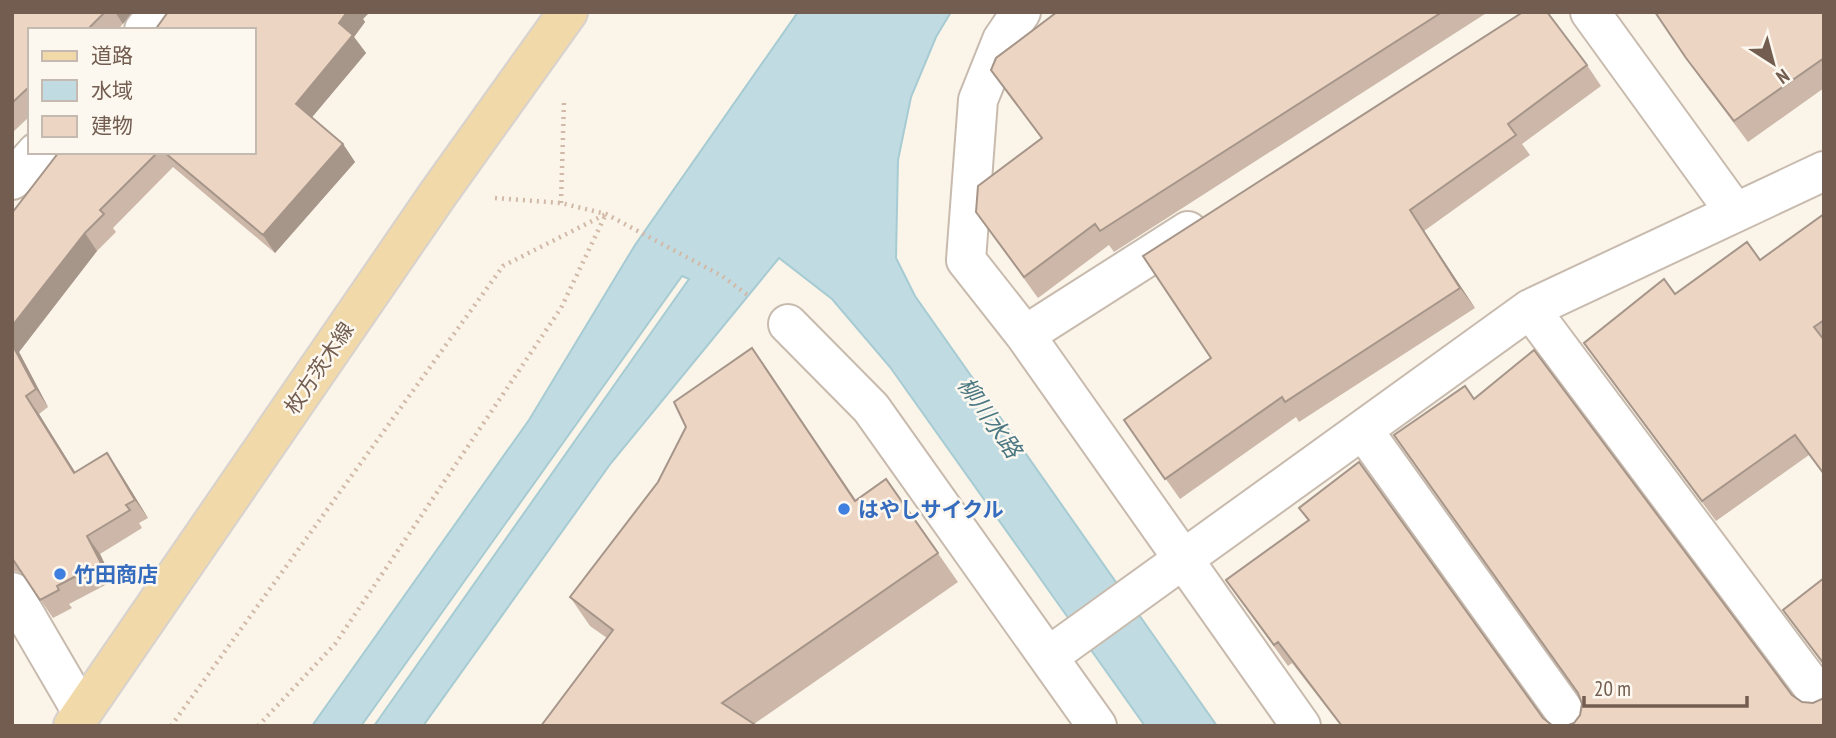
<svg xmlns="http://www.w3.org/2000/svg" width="1836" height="738" font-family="'PT Sans Narrow','Noto Sans JP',sans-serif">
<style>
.water{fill:#c0dce2;stroke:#a7cbd3;stroke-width:2}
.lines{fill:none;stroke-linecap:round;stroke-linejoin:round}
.minor-casing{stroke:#c8bbae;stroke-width:42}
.major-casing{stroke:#d8d2ce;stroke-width:42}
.path{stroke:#d2b9a7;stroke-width:4.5;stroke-dasharray:2 5;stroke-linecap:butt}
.minor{stroke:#fff;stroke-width:38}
.major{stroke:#f1d9a9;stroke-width:38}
.wall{fill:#ccb7a9}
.shaded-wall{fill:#a69589}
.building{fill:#edd5c4;stroke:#a69589;stroke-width:2}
.shop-dot{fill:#3f7fe0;stroke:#fdf8ef;stroke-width:2.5}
.labels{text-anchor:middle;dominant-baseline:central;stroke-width:5;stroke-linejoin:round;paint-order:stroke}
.street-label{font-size:21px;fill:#725d50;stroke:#fdf8ef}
.shop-label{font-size:21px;font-weight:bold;fill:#366cbe;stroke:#fdf8ef;text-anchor:start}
.water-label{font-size:23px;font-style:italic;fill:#4c7883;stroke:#fdf8ef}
</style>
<rect width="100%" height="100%" fill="#faf4e9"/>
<!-- water -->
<path class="water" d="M798,12H951L936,37L911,97L898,160L896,258L915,296L1217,726H1145L890,367L832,299L779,258L611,463L423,726H374L689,279L682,276L361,726H312L529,420L635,245Z"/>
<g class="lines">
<!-- minor casing -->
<g class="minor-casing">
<path id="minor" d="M1021,12L1002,40L978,100L966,260L1025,335L1301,726
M1590,12L1735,212
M144,30L159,12
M12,180L37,152
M1530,309L1824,702
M788,324L871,408L1097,726
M1025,335L1188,231
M1363,430L1575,726
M12,592L82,712
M1049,656L1530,309L1824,171"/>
</g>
<!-- major casing -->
<g class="major-casing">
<path id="major" d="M73,726L438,194L568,12"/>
</g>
<!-- path -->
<path class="path" d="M495,198L561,203L606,214L722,276L749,296
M561,203L564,102
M171,726L503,266L606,214
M258,726L335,644L561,308L606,214"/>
<!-- minor -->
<use href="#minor" class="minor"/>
<!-- major -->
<use href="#major" class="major"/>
</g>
<!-- wall -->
<path class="wall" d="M12,12H132L118,30H30V116L12,133Z
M1056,12H1488L1114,252L1109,245L1038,298L976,212L1041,138L991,70Z
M1655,12H1824V88L1748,142L1700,78Z
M363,19L365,22L354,37L366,53L312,117L343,144L355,162L275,253L173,167L113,228L116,232L97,251L19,352L48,407L39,414L75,473L119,471L148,518L139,523L142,528L100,554L113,581L69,604L72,608L53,618L22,573L12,570V213L59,152H254Z
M1587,65L1601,86L1522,144L1530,155L1424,231L1475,308L1299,422L1296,417L1180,499L1124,420L1211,358L1143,256Z
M1824,214V475L1809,455L1716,521L1584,343L1675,294L1760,260Z
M752,348L856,500L886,479L958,582L754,724L607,638L590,626L570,597L658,482Z
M1299,508L1543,718L1553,726H1341L1292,663L1288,666L1226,580L1308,521Z"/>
<!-- shaded-wall -->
<path class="shaded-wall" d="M115,12H132L123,24Z
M347,12H370L363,19L365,22L354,37L366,53L308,122L296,104L339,23Z
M343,144L355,162L275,253L263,235Z
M1410,210L1424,231L1475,308L1460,288Z
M85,233L97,251L19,352L48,407L36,389L12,344V326Z
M26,396L39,414L87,491L74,473Z
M107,453L119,471L148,518L135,500Z
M87,536L100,554L113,581L101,563Z"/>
<!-- building -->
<path class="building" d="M12,12H105L87,30H30V86L12,103Z
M168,12H347L339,23L353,35L296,104L343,144L263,235L164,152H254V30H155Z
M1057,12H1442L1100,231L1095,224L1024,277L976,212L978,186L1042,138L991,70L996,58Z
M1523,12H1547L1587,65L1508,124L1516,135L1410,210L1460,288L1285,402L1282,397L1165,479L1124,420L1211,358L1143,256Z
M1655,12H1824V58L1734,121L1686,58Z
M59,152H158L100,210L104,214L85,233L12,326V213Z
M1824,214V320L1814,327L1824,340V474L1795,435L1702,501L1584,343L1664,279L1675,294L1747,242L1760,260Z
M12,344L36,389L26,396L74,473L107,453L135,500L126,505L130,510L87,536L101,563L57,586L59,590L40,600L12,558Z
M752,348L855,501L886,479L938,553L722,703L757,726H541L613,630L570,597L658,482L686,427L674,402Z
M1534,350L1792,695L1802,702L1813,703L1822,699L1824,697V726H1566L1574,723L1580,715L1582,704L1578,693L1394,435L1465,386L1474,399Z
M1359,462L1543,718L1553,726H1342L1278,642L1274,645L1226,580L1309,520L1299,508Z
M1824,578V664L1783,610Z"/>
<!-- markers -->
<g class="shop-dot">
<circle cx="844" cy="509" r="7"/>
<circle cx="60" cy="574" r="7"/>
</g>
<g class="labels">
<!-- street labels -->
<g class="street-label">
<text transform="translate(319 368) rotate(-56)">枚方茨木線</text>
</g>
<!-- shop labels -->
<g class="shop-label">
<text x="858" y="509">はやしサイクル</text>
<text x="74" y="574">竹田商店</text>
</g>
<!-- water labels -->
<g class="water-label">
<text transform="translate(990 417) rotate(55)">柳川水路</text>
</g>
</g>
<!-- border -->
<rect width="1836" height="738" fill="none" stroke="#725d50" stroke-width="28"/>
<!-- legend -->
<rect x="28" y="28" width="228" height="126" fill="#fdf8ef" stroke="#c5baaf" stroke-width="2"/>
<rect x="42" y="51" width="35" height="10" fill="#f1d9a9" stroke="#c5baaf" stroke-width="2"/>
<text x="91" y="63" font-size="21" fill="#725d50">道路</text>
<rect x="42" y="80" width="35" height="21" fill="#c0dce2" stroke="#c5baaf" stroke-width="2"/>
<text x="91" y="98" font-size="21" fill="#725d50">水域</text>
<rect x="42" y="116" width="35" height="21" fill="#edd5c4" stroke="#c5baaf" stroke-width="2"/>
<text x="91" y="133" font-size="21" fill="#725d50">建物</text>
<!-- north arrow -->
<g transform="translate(1773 63) rotate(144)" stroke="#fdf8ef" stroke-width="5" paint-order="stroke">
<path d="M0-5L12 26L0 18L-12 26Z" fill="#725d50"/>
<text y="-10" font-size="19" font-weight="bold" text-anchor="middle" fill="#725d50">N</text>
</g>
<!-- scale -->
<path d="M1584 696v10h163v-10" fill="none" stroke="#725d50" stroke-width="3.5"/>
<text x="1594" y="696" font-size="21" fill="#725d50" stroke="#fdf8ef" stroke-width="5" paint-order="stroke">20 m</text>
</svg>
